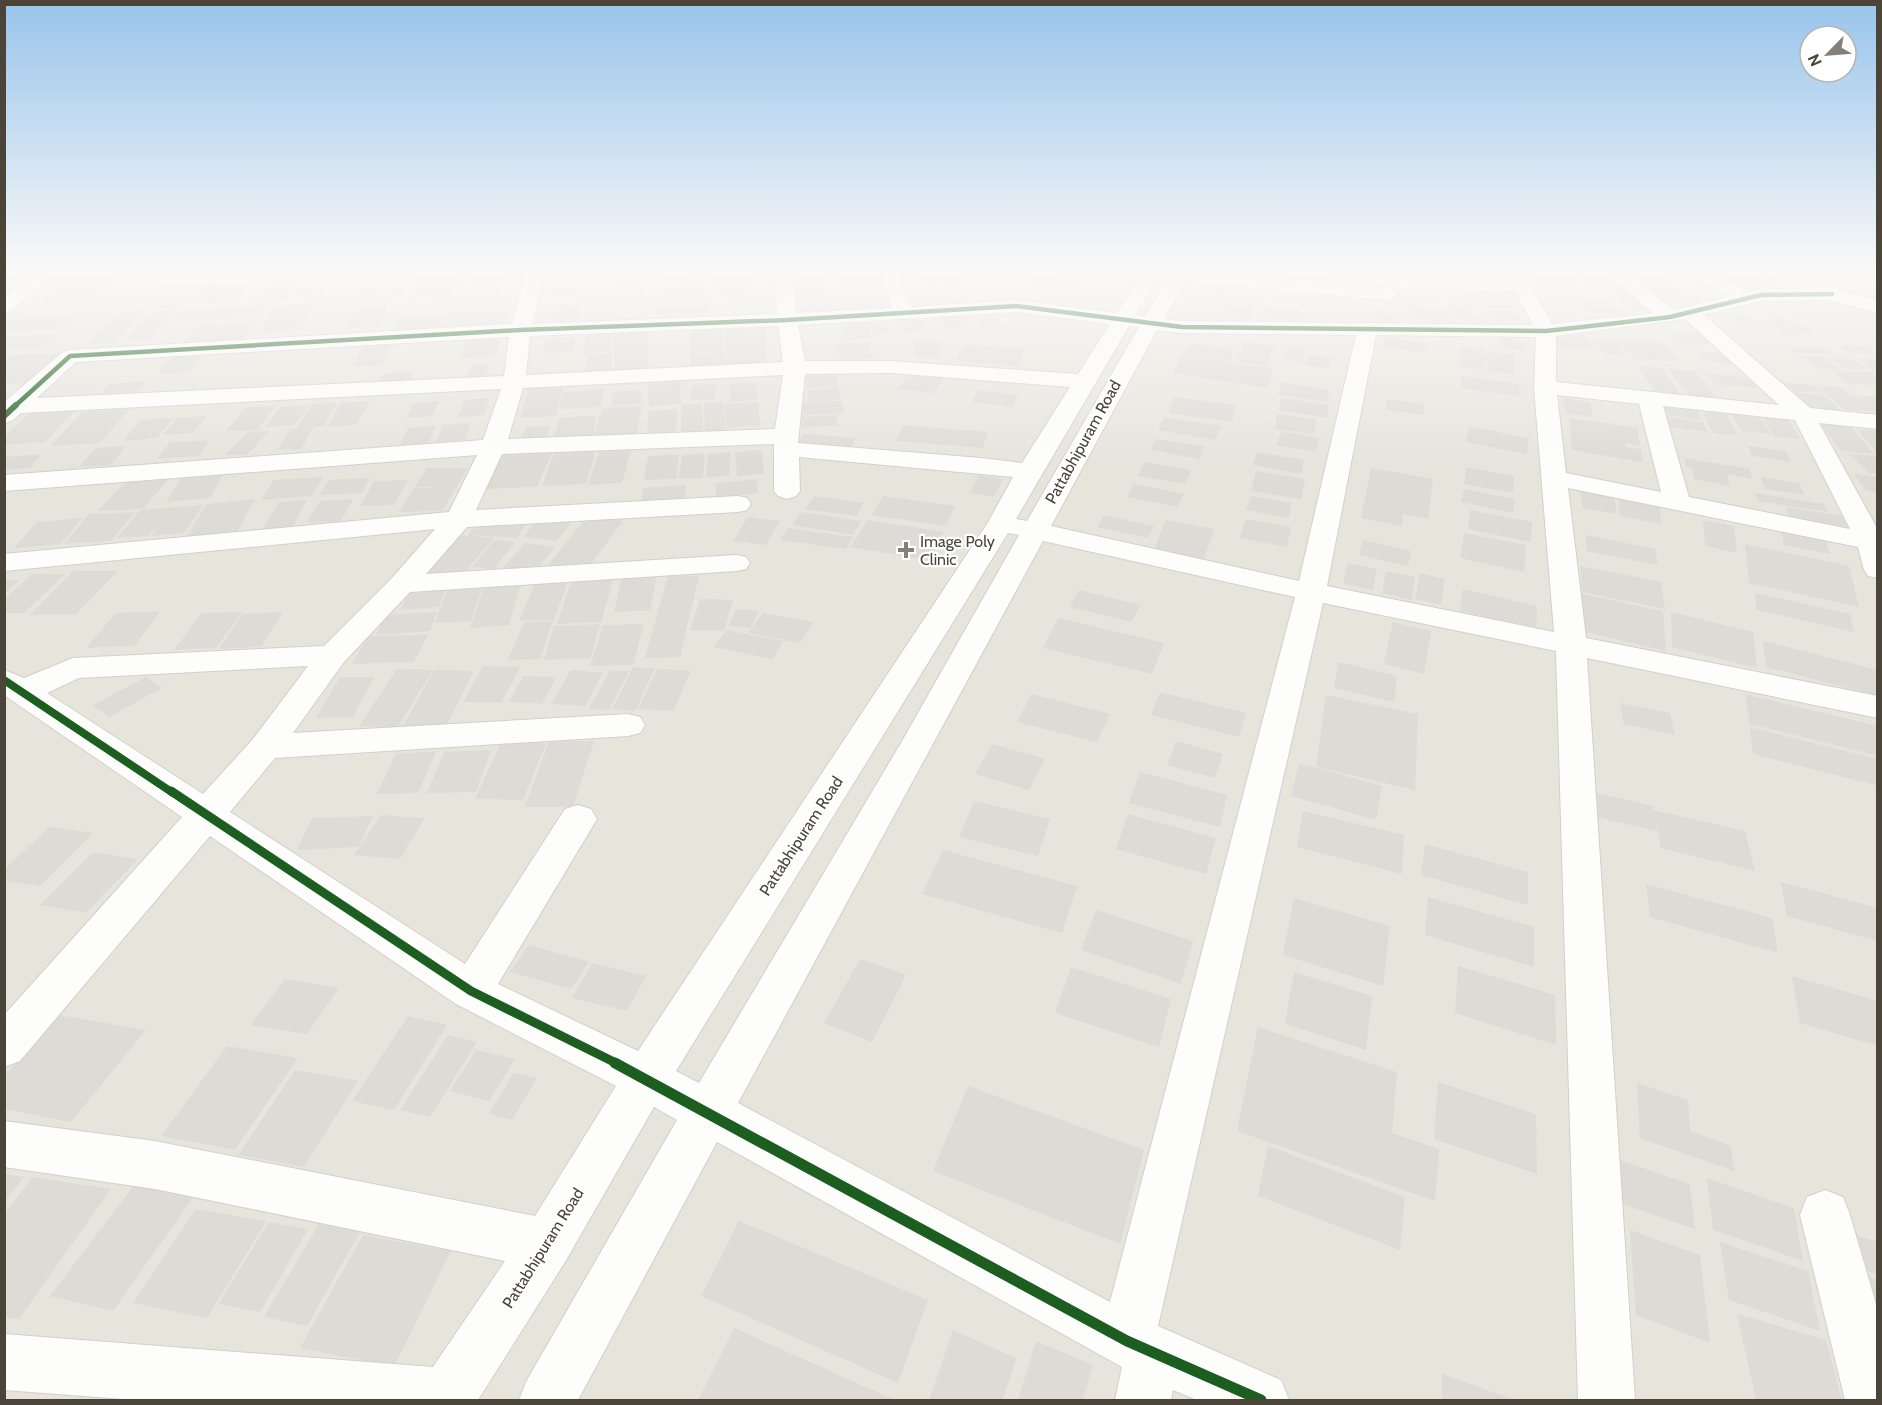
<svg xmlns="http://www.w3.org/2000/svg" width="1882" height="1405" font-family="Cabin,sans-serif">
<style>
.residential{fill:#e7e4dc}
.building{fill:#dedbd6}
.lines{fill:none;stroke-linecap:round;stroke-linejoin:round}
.minor-casing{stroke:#d2d0cb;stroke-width:2}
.minor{fill:#fdfdfc;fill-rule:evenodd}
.cycleway-far4-casing{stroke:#fff;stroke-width:7}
.cycleway-far3-casing{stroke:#fff;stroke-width:9}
.cycleway-far2-casing{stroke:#fff;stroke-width:11}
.cycleway-far1-casing{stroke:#fff;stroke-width:13}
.cycleway-casing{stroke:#fff;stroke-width:15}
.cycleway-far4{stroke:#1b5e20;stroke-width:4.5}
.cycleway-far3{stroke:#1b5e20;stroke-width:6}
.cycleway-far2{stroke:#1b5e20;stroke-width:8}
.cycleway-far1{stroke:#1b5e20;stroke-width:9}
.cycleway{stroke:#1b5e20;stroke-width:11}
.poi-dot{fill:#868178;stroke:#fff;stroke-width:2}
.labels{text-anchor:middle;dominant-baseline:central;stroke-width:4.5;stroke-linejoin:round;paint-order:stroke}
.street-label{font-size:16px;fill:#4b4439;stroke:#fff}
.poi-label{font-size:16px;fill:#4b4439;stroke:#fff;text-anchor:start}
</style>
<rect width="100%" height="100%" fill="#f4f2ee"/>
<!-- residential -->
<path class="residential" d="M5,270H1877V1400H5Z"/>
<!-- building -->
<path class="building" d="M667,270H694L693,279L665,280Z
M738,270H764L763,275L737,276Z
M785,270H824V274L784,275Z
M833,270H849V274L884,272L887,282H882L884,291L846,293L840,273L833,274Z
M921,270H954L958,281L924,282Z
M1244,270H1323L1326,280L1245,276Z
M1358,270H1373L1375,277L1360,276Z
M1529,270H1554L1558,274L1533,273Z
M1620,270H1652L1677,285L1699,303H1657Z
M1659,270H1694L1704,276L1670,277Z
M1744,270L1758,279H1724L1711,271Z
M1756,270H1769L1779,279L1764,278Z
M23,272L13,281L4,282V274Z
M123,272L115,279L79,281L87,274Z
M462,272L452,295L407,298L419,275Z
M1573,272H1609L1624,285H1593Z
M506,273L504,281L472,283L475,275Z
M1472,273L1504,275L1508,280L1475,278Z
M82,275L72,283L110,281L99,291H91L98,292L80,307L30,309L63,283L40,284L51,276Z
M824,275V284H830L831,296L795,297L794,286L801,285V276Z
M752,276L753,295L714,297L715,278Z
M1040,276L1090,284L1084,290L1034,282Z
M1533,277L1572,278L1581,286L1541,285Z
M1752,280L1768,290L1739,291L1724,281Z
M1760,280L1774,281L1785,291L1770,290Z
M647,281L644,293L598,295L602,283Z
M710,281L707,312L655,315L660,283Z
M253,282L239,302L187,305L203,285Z
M299,282L290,299L253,302L263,285Z
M388,282L379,299L352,301L362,284Z
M1679,283H1707L1721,293H1692Z
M329,285L323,295L292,297L299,287Z
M501,285L499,293L465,296L467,287Z
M583,285L579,296L546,298L550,286Z
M940,285L943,293L913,295L910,286Z
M1441,285L1457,286L1463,295L1447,294Z
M1460,285L1510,286L1519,297L1468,295Z
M1600,286H1628L1659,310H1630Z
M409,287L404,296L387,297L391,288Z
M1213,288L1254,292V299L1212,295Z
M1392,290L1407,291L1412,302L1397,301Z
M1410,293L1433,294L1437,303L1414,301Z
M883,294L886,306L842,308L841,296Z
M509,296L507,305L472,308L475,298Z
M1445,296H1463L1468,303L1450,302Z
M834,297L836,311L798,312L797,298Z
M1466,297L1511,298L1521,308L1474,307Z
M1576,299H1609L1627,314H1593Z
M1229,300L1256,304L1250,319L1222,315Z
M184,301L179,307L157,308L162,303Z
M390,301L377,327L345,329L359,303Z
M1445,303H1465L1480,321H1460Z
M315,304L299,330L257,334L274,306Z
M581,304L577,320L553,322L557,305Z
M269,305L259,316L172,321L183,309Z
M1405,305H1421L1432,320H1416Z
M1262,307H1277L1282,318H1267Z
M1278,308H1297L1306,324H1286Z
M1425,308H1446L1457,323L1436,322Z
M178,309L149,339L123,341L154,310Z
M1371,310H1385L1393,321H1379Z
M1487,310H1512L1522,321H1497Z
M146,311L114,343L87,344L120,312Z
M510,311L503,326L466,328L474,312Z
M473,312L464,327H440L449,313Z
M1742,313L1768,326L1750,328L1725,315Z
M965,314L968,328L944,329L942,315Z
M444,316L436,330L393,332L402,318Z
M997,316L1001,326L980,327L976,317Z
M76,317L59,330L4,332V322L8,319Z
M1781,317L1814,331L1792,335L1759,321Z
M924,320L927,332L898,333L896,321Z
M254,322L241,340L212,342L226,324Z
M868,322L871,339L845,340L842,323Z
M888,322L891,333L873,334L870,323Z
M766,324V366L727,368L726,326Z
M222,325L208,341L183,342L197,326Z
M724,328L723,351L689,353L691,330Z
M648,329V368L615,371L614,332Z
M612,331V351L584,354L586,333Z
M1670,333H1699L1711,344H1682Z
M57,334L41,347L4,348V337Z
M1547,334L1584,336L1594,349L1556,347Z
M575,337L573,351L543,354L545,340Z
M502,338L495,356L459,358L467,340Z
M1385,338L1425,343L1424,353L1384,347Z
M1502,338L1524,341L1523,351L1501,348Z
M1593,339L1615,340L1626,355L1603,354Z
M1617,340L1661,342L1679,361L1634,359Z
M915,341H940V357H914Z
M1245,341L1274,346L1267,366L1237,362Z
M868,342L874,358L841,361L836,344Z
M1188,343L1234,350L1229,362L1274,369L1267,388L1173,373Z
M392,344L382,364L353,367L363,346Z
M963,344L1025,349L1019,366L956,361Z
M1838,345L1864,346L1874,353L1847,352Z
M1461,347L1485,351V355L1489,356V351L1514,355L1515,374L1489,371V363L1485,362V370L1460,367Z
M1786,347L1824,348L1833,354H1795Z
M1290,348L1306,350L1302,362L1286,359Z
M206,352L190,372L157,374L174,354Z
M725,352V364L690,366L691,354Z
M1699,352L1729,353L1739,364L1709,362Z
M62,353L24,383L4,384V355Z
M612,353V372L586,374L587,355Z
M1308,354L1331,358L1329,369L1305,365Z
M1801,356H1821L1840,369H1819Z
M1833,359H1853L1868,369H1847Z
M1857,359L1878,360V369H1872Z
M491,364L486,377L466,378L471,365Z
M1638,366L1662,368L1680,394L1655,392Z
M1668,369L1695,371L1720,402L1692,400Z
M1832,370L1872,372L1878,376V385L1848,384Z
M415,371L409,385L375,387L382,374Z
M909,373L944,377L935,393L898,389Z
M1707,374L1755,378L1763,388L1715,384Z
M836,375L838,386L807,388L806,376Z
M1461,376L1519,384L1520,396L1461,388Z
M145,381L137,391L101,394L110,384Z
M679,381L681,404L649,406L648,384Z
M1282,382L1330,390L1326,402L1277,394Z
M564,383L556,416L520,418L530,385Z
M756,383L757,400L730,402V384Z
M1782,383L1814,385L1823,393L1790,391Z
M716,384L715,399L690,400L692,385Z
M1816,385L1841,387L1852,396L1878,397V415L1871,411L1844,410Z
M839,387L841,400L809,402L807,390Z
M604,389L601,407L559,409L563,392Z
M641,390L640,404L611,406L613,392Z
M978,390L1018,395L1012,407L972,402Z
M1791,392L1824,395L1845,415L1811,413Z
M1174,397L1236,405L1232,422L1168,413Z
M490,398L484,415L458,417L465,400Z
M1282,398L1329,405L1327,418L1279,410Z
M1563,398L1590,402L1593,417L1565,413Z
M1386,399L1424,404V415L1386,410Z
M370,401L356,425L327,427L341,402Z
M439,401L432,416L406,418L413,403Z
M723,401L726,430L705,432L704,403Z
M842,401L844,413L804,415L802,403Z
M758,402L760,425L727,428L724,404Z
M337,403L324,426L314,427L301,449L277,450L290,429L297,428L312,404Z
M702,403L703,430L681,432V405Z
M1663,404L1697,409L1701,420L1666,415Z
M309,405L295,425L265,427L280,407Z
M276,406L257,430L226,431L246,407Z
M642,406L636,435L594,437L602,408Z
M77,409L45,442L4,445V437L30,412Z
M130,409L100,443L50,446L82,412Z
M677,409L676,431L647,433L649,411Z
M1702,411L1726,414L1738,436L1713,433Z
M1730,412L1759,415L1771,434L1742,431Z
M1277,414L1316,419L1314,434L1275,429Z
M596,415L593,437L554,439L559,418Z
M836,415L838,425L802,428V417Z
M1761,415L1787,418L1800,439L1774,436Z
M206,416L193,433L163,435L177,418Z
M1664,416L1703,422L1708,432L1668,427Z
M1164,417L1221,426L1215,440L1158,430Z
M174,418L157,438L123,441L140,420Z
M1569,418L1637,428L1640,446L1625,443L1626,447L1641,449L1643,462L1572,450Z
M1819,422L1850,425L1874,454L1841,451Z
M471,423L465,440L436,442L443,425Z
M903,425L988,432L983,448L896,441Z
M436,426L428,443L400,445L408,428Z
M551,426L546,438L521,439L526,427Z
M1469,426L1529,438L1527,454L1465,442Z
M1856,429L1878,431V452L1876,451Z
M269,431L247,455H225L248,432Z
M1282,431L1320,438L1315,452L1276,445Z
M803,434L855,438L851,448L798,444Z
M1156,439L1204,446L1200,459L1150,450Z
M210,440L199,456L157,459L170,442Z
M126,446L111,465L79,467L95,448Z
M1748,446L1786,451L1791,462L1752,456Z
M553,450L537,487L482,489L500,452Z
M631,450L622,483L588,485L599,452Z
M762,450L764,474L737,476L735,452Z
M596,451L586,484L542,486L554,453Z
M731,452L729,476L706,477L708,454Z
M1257,452L1304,460L1301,474L1253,465Z
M705,453L703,478L679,479L682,455Z
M42,454L30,468L4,470V457Z
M679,454L676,479L644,480L648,456Z
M1849,454L1878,456V474L1869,473Z
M1684,458L1750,469L1752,479L1727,474L1730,486L1694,479L1692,468L1686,467Z
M1144,462L1191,470L1186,484L1138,476Z
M1466,467L1514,476L1513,493L1464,484Z
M427,468H468L442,511L399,512L414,488H453L414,487Z
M1371,468L1433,479L1428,519L1403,514L1402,526L1361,518Z
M1256,471L1305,479L1301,499L1251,491Z
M224,474L210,498L166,502L181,478Z
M1854,474L1878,477V493L1866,491Z
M979,475L1003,479L994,497L970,493Z
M323,477L312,496L261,500L274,480Z
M1761,477L1799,483L1805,495L1765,489Z
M370,478L362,493L319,495L329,480Z
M756,479L758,493L716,497V483Z
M168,480L143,509L98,511L125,482Z
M408,480L394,505L360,506L374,481Z
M1134,484L1184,494L1178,507L1127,497Z
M686,485L684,500L641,503L643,488Z
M1580,488L1613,493L1617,514L1583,508Z
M1464,489L1515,499L1513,513L1461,502Z
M1755,493L1824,504L1828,512L1758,501Z
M814,496L864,503L856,516L805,509Z
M883,496L955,506L946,526L872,515Z
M1251,496L1292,503L1289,518L1246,510Z
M255,499L236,534L185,539L207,504Z
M353,499L341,521L306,523L320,501Z
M1619,499L1660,507L1661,524L1619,516Z
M307,500L291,530L261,532L279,502Z
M203,505L184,533L151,536L161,520L149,536L117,538L140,510Z
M1786,507L1842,516L1849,530L1791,521Z
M1470,510L1532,522L1531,542L1468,529Z
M135,512L111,541L64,544L89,514Z
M801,512L861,521L853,535L792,525Z
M1104,515L1154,526L1148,538L1097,527Z
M587,517L623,521L586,571L547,566Z
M748,517L780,521L766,545L733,541Z
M82,518L61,544L14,548L37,522Z
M539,518L572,522L557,541L523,537Z
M1246,519L1291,527L1287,547L1240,538Z
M480,520L528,522L517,538L469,535L494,538L462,576L424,573L458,535L467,536Z
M868,520L944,532L929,560L850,547Z
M1166,520L1214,529L1204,559L1154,549Z
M1703,520L1734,526L1737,553L1705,546Z
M788,528L853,537L846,549L780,540Z
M1781,531L1826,540L1830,554L1784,545Z
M1464,533L1526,545L1524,572L1460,558Z
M1586,535L1655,549L1658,565L1586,551Z
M494,540L515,542L494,569L472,567Z
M1363,540L1411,551L1408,566L1359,555Z
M525,543L555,547L535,571L503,568Z
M1745,544L1849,566L1859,607L1749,583Z
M1348,563L1377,569L1373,590L1343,584Z
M1580,566L1661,582L1665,609L1582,592Z
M74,571H118L76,614L29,615Z
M1386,571L1415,577L1412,600L1382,593Z
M1420,573L1445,579L1441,605L1415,599Z
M32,574H65L24,613H4V600Z
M615,574L601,622L557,624L573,576Z
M657,575L650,610L614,612L622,577Z
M668,576H699L680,657L645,658Z
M537,578H569L554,620L519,621Z
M4,580H20L4,594Z
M521,581L509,625L470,628L485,584Z
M483,585L471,621L435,623L448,587Z
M446,587L439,607L401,610L409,590Z
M1463,589L1537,606L1536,628L1460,611Z
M1079,590L1140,605L1131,622L1070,607Z
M1573,592L1663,611L1666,651L1572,629Z
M1755,593L1850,614L1854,632L1757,610Z
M700,599L733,600L724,631L690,630Z
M736,609L758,611L751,628L728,626Z
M161,611L134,646L86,648L116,613Z
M242,612L216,648L174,650L202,613Z
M283,612L261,647L219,649L242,614Z
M437,612L430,631L376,635L385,615Z
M1671,612L1753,632L1757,668L1672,647Z
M763,613L813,622L800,643L748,633Z
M1058,618L1164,643L1152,674L1043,648Z
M553,621L540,659L508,660L524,622Z
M1393,622L1431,631L1424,674L1384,664Z
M600,624L591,658L544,660L554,626Z
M644,624L633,665L590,666L603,625Z
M727,630L784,641L772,659L714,647Z
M428,635L414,662L352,664L368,636Z
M1763,641L1878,670V696L1766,667Z
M1339,662L1397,676L1394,702L1334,688Z
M483,666L520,667L501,703L463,702Z
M633,667L655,668L635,711L612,709Z
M397,669L433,670L398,727L359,726Z
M657,669L691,671L673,711L638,709Z
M434,670L474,671L446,726H403Z
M571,670L603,673L585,706L551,704Z
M610,670L629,671L609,710L589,709Z
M523,676L556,677L542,704L509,702Z
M146,677L162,688L109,717L93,705Z
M340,677H374L353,717L316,718Z
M1160,692L1246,713L1239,737L1151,715Z
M1031,694L1110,714L1097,742L1017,722Z
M1745,694L1878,726V756L1750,724Z
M1326,695L1418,714L1415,790L1316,767Z
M1620,703L1670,713L1675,735L1624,724Z
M1750,727L1878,759V786L1753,754Z
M549,741H594L573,807H525Z
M1176,741L1223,754L1215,778L1167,765Z
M501,742L546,743L523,800L475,799Z
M992,744L1045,759L1029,790L975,774Z
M491,750L476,792L427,793L444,752Z
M436,752L418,793L377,794L396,753Z
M1299,763L1382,786L1376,820L1291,796Z
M1140,772L1227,795L1220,827L1129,803Z
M1592,792L1653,806V810L1745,831L1755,871L1661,848L1656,821L1657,831L1595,817Z
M974,801L1050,819L1038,856L959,837Z
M1303,811L1404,835L1402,874L1297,847Z
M1128,814L1216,838L1206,874L1116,849Z
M381,815L425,818L400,859L354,855Z
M373,816L359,847L297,850L312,818Z
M49,827L93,833L40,886L4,881V870Z
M1425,844L1528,872V905L1421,875Z
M943,850L1077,886L1062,933L922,894Z
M93,852L138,859L86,913L40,905Z
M1781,882L1878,908V941L1787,916Z
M1646,884L1772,918L1778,953L1650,917Z
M1428,897L1534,927V967L1425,935Z
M1294,898L1390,926L1383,986L1283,955Z
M1096,910L1193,941L1181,984L1081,950Z
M529,945L589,962L571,989L510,972Z
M860,959L906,975L872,1042L824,1023Z
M592,963L646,976L627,1011L572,998Z
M1458,966L1555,995L1556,1045L1455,1013Z
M1071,967L1171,999L1159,1047L1055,1013Z
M1294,972L1372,996L1366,1050L1285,1024Z
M1792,976L1878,1001V1046L1800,1023Z
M285,979L339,988L307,1034L251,1025Z
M59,1015L146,1030L71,1122L4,1109V1076Z
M408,1016L447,1025L394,1110L352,1101Z
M1258,1027L1397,1072L1392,1133L1439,1149L1435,1201L1237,1131Z
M448,1035L477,1042L430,1117L400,1110Z
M227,1046L298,1058L235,1150L161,1136Z
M476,1050L515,1059L489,1101L450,1091Z
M295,1070L358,1081L304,1167L238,1155Z
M514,1073L537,1078L512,1120L489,1114Z
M1438,1082L1536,1114L1537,1174L1434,1139Z
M1637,1083L1688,1100L1690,1131L1731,1146L1734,1171L1640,1138Z
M968,1086L1144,1150L1120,1244L933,1171Z
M1268,1146L1405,1197L1400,1250L1258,1196Z
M1620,1160L1690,1184L1695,1229L1623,1204Z
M4,1174L24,1177L4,1202Z
M33,1177L111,1189L19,1319L4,1317V1214Z
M140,1177L199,1189L113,1311L50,1296Z
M1707,1178L1794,1208L1803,1261L1713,1230Z
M196,1209L266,1221L207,1318L133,1303Z
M739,1221L928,1300L898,1383L701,1296Z
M269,1222L308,1229L260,1312L218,1304Z
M319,1224L360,1232L307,1326L264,1317Z
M1630,1230L1700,1255L1710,1343L1636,1315Z
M1852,1234L1878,1242V1275L1861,1269Z
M363,1235L451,1251L394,1367L300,1348Z
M1720,1242L1808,1271L1820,1331L1729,1300Z
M1858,1273L1878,1280V1341Z
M1737,1314L1826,1340L1842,1400H1756Z
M734,1328L895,1400H698Z
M953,1330L1016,1358L1003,1400H929Z
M1036,1341L1093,1365L1083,1400H1018Z
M1442,1374L1515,1400H1442Z"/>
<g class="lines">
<!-- minor casing -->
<g class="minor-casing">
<path id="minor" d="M36,270H56L11,311L4,313V297Z
M163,270H183L181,273L256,270H396L393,274L387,275L162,285L155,283L153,279Z
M527,270H545L532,324L777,314L774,270H792L796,313L892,308L881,274L885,270H896L911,307L1016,300L1117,313L1144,270H1162L1135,315L1145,316L1173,270L1388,288L1395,290L1397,294L1395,298L1388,300L1185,281L1164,319L1182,321L1533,325L1515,290L1386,287L1379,285L1377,281L1379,277L1386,275L1509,279L1504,270H1522L1552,324L1653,313L1603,270H1623L1674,310L1728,297L1694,274L1691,270H1712L1747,293L1761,289H1818L1804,270H1822L1839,290L1878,301V313L1831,300L1761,301L1704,315L1810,408L1878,415V429L1819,423L1878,530V578L1868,576L1864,570L1858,547L1568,488L1586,638L1878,696V718L1587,658L1635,1400H1578L1556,651L1323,603L1158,1326L1281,1380L1289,1400H1197L1173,1390L1171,1400H1115L1122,1367L717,1142L578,1400H519L527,1380L677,1120L654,1107L565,1262L478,1400H137L4,1390V1334L433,1367L505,1261L155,1189L4,1167V1121L155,1141L535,1216L616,1086L456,1004L210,836L20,1061L4,1067V1015L182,817L4,695V670L24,678L73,658L324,646L392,578L435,529L4,571V554L449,512L477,455L4,491V475L483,440L501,389L21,413L12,421L4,423V402L63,352L70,350L512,324ZM1016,312L1110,324L1078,374L891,361H805L798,325ZM1685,319L1779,405L1556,382V336ZM778,326L783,362L526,375L530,336ZM1129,326L1139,327L1027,521L1016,519ZM1157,330L1182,333L1356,335L1299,581L1051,526ZM1376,335L1536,337L1534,387L1554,632L1327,586ZM509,337L504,376L37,398L76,362ZM891,373L1070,387L1022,463L981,458L798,443L805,374ZM783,375L775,429L508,439L523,388ZM1557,395L1639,404L1661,492L1566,473ZM1663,406L1795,420L1850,529L1689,497ZM774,444V491L778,496L787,499L796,496L800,491L799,457L1013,477L987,524L638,1051L498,984L597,819L591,809L578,805L565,809L465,964L230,812L275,758L628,736L640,733L645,725L640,717L628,714L293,733L344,662L410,592L736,571L746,569L750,563L746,557L736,555L426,574L467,527L738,512L747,510L751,504L747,498L738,496L476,510L502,454ZM1008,533L1019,535L901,743L699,1083L676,1071ZM1043,541L1295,597L1110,1302L738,1103ZM308,666L253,739L203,794L47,693L79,678Z
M1825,1190L1843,1197L1850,1215L1878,1311V1400H1845L1800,1215L1807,1197Z"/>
</g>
<!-- minor -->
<use href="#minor" class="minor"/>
<!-- cycleway-far4 casing -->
<g class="cycleway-far4-casing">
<path id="cycleway-far4" d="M15,406L70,356L520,330L787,320L1016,306L1182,327L1546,331L1670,317L1761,295L1832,294"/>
</g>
<!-- cycleway-far3 casing -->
<g class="cycleway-far3-casing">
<path id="cycleway-far3" d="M4,416L16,405"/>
</g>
<!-- cycleway-far2 casing -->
<g class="cycleway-far2-casing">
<path id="cycleway-far2" d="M4,680L173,793"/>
</g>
<!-- cycleway-far1 casing -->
<g class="cycleway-far1-casing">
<path id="cycleway-far1" d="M171,791L471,991L618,1064"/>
</g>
<!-- cycleway casing -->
<g class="cycleway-casing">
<path id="cycleway" d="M615,1063L1127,1341L1261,1400"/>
</g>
<!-- cycleway-far4 -->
<use href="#cycleway-far4" class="cycleway-far4"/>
<!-- cycleway-far3 -->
<use href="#cycleway-far3" class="cycleway-far3"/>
<!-- cycleway-far2 -->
<use href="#cycleway-far2" class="cycleway-far2"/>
<!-- cycleway-far1 -->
<use href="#cycleway-far1" class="cycleway-far1"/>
<!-- cycleway -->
<use href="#cycleway" class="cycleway"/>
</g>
<!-- sky -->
<linearGradient id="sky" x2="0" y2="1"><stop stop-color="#98c4ec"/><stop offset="0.58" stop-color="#faf9f7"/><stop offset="1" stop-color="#faf9f7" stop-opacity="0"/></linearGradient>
<rect width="1882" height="466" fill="url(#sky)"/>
<!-- markers -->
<path class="poi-dot" d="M903 541h6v6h6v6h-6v6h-6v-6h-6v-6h6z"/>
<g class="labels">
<!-- street labels -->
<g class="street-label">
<text transform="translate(1083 442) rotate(-61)">Pattabhipuram Road</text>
<text transform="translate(801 836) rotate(-57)">Pattabhipuram Road</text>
<text transform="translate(543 1248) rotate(-58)">Pattabhipuram Road</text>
</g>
<!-- poi labels -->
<g class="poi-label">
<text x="920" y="541">Image Poly<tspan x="920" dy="18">Clinic</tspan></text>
</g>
</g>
<!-- border -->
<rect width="1882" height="1405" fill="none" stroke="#4b4439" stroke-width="12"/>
<!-- north arrow -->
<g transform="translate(1828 54) rotate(245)"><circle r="28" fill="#ffffff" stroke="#b7b4b0" stroke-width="1.5"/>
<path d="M0-4.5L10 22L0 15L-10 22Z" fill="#868178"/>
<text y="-9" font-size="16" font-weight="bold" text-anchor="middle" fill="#4b4439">N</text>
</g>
</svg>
